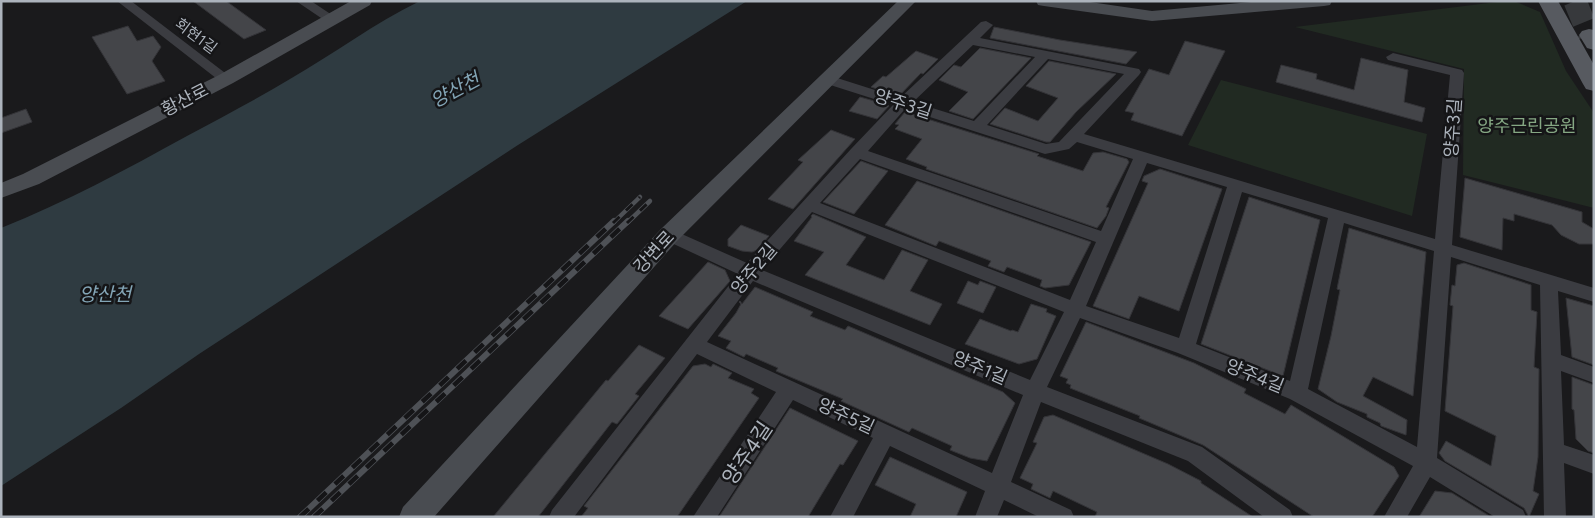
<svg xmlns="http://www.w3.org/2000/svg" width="1595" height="518" font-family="Figtree,'Noto Sans KR',sans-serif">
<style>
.green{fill:#212a22}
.water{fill:#2f3b41}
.building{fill:#444549;stroke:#343438}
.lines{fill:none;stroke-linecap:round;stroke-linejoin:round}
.primary-tunnel{stroke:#37393c;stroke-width:23;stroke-dasharray:23 11;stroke-linecap:butt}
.street{fill:#3b3c41;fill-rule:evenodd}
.secondary{fill:#494c51;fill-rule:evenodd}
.primary{fill:#575a60;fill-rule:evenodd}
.rail-far1-casing{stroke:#4e5156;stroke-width:4.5}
.rail-casing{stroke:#4e5156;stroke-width:6}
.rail-far1{stroke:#151517;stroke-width:3;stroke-dasharray:9;stroke-linecap:butt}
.rail{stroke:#151517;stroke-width:4.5;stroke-dasharray:12;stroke-linecap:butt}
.labels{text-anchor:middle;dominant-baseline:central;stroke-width:5;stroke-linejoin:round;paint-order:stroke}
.far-street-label{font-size:15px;fill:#acb3bc;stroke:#151517}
.street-label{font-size:18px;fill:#acb3bc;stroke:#151517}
.park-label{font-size:18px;fill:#85a783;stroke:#151517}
.water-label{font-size:19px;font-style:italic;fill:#83a5b6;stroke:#151517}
.near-street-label{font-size:21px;fill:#acb3bc;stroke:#151517}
</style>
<rect width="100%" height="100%" fill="#1a1a1c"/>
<!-- green -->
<path class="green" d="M1505,1H1514L1540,12L1566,71L1594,113V208L1463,175L1464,69L1295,27Z
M1221,80L1427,134L1412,216L1188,145Z"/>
<!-- water -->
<path class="water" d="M420,1H747L518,145L199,354L121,408L1,486V228C66,202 127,169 187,136C222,117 257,99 290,79C334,54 374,23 420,1Z"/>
<!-- building -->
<path class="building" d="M193,1H226L266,30L244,39Z
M128,26L137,41L153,36L161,47L152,61L165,81L127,94L92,37Z
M994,27L1060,40L1137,52L1126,64L990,38Z
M1185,41L1225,51L1182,136L1131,120L1134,113L1125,111L1149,69L1169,75Z
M980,48L1031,58L973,119L949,111L968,92L939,80L954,65L961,67Z
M916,51L938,59L923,74L921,73L899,96L871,87L883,76L886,77Z
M1361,58L1408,70L1404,102L1425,108L1422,122L1276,82L1281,65L1317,74L1316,79L1354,90Z
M1049,61L1116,74L1076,112L1050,142H1046L990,124L1005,108L1038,121L1058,98L1026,86Z
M860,97L888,105L889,106L877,119L849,111Z
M26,109L32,122L1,133V118Z
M905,112L1039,154L1037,156L1083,171L1093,153L1103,152L1127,159L1129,162L1106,207L1109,208L1106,216L1097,228L926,169L927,167L906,159L922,139L895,129L899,125L895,124Z
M831,130L855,139L793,209L768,199L803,162L798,160Z
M861,161L888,171L854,214L823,202Z
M1160,169L1222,189L1179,311L1139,296L1129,319L1093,306L1148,183L1142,181L1144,176Z
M1465,178L1582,212V222L1594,229V244H1579L1561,235L1552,225L1514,214V221L1503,218L1502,250L1460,237Z
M917,181L1091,242L1069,285L1045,288L1040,286L1042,280L1007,267L1004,272L988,266L991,261L939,241L936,246L885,225Z
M1249,197L1320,220L1283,376L1201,344Z
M813,214L866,237L846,265L884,280L902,250L928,260L910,291L942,304L930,325L805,275L824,252L794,241L812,217L811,216Z
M741,225L769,236L757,250L752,252L742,251L728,246V239Z
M1349,228L1426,252L1413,396L1373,377L1363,396L1407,420L1406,435L1381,426L1380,423L1367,417V414L1337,402L1318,389L1331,336L1340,290L1337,289Z
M708,262L725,270L730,281L688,329L659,316Z
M1464,263L1531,285V310L1537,312L1534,367L1539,369L1538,457L1533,491L1539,494L1529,517L1524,508L1445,461L1439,453L1446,441L1491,466L1496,436L1445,411L1453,306L1450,305L1452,285L1455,286L1457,265Z
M968,281L978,285L980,281L996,287L983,313L957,303Z
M755,287L813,312L810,316L845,330L848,326L1003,392L1015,403L987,461L970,458L950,450L952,446L912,428L909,432L841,401L843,399L776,371L778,368L746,354L744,357L726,348L731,341L718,336L736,313L741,304L739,302L740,301L742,304Z
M1566,298L1594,306V365L1572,357Z
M1031,304L1047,309L1046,312L1056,316L1037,359L1019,364L965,344L980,319L1011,331L1012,330L1018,332Z
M1086,322L1194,363L1246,389L1244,393L1285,414L1291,405L1394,467L1399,476L1372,517H1314L1203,445L1139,418L1140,416L1070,388L1071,385L1066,383L1068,379L1060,376Z
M639,345L665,358L635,394L639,396L617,424L612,422L538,517H493L606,380L608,381Z
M705,364L711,367L713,364L732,373L728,378L754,389L751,393L759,398L677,517H581L588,508L584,506L693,366Z
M1572,377L1594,385V453L1588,451L1576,439L1574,410L1572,409Z
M790,408L858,441L843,465L840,464L808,517H719Z
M1053,415L1168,464L1201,481V483L1253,517H1095L1097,512L1053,491L1050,498L1031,489L1033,484L1020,478L1037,443L1033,442L1044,417Z
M890,457L967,492L956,517H910L916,504L875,485Z
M1435,491L1452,493L1491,517H1419Z"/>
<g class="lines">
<!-- primary-tunnel -->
<path class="primary-tunnel" d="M1575,1L1589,35"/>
<!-- street -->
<path class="street" d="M117,1H131L233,79L231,82H221Z
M296,1H311L338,19L332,23L327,22Z
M986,21L993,25L980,38L1139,69L1141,72L1139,75L1084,134L1435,239L1450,75L1388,60L1386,57L1393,53L1462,70L1464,73L1452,245L1594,288V302L1558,291L1561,355L1594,367V383L1561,371L1564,445L1594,455V474L1564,463L1566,517H1544L1540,285L1451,257L1437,458L1523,510L1526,517H1495L1430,477L1407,517H1384L1413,466L1290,399L1178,353L1080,318L1047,387L1202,447L1290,510L1293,517H1264L1188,461L1041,402L1011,482L1071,510L1074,517H1039L1004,500L997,517H975L985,491L890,446L853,517H830L873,438L793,400L717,517H693L776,392L697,354L574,517H549L552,510L738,274L663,239L660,235L663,231L669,229L675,231L747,263L851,149L893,105L824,83L822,80L824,77H834L900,98L981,22ZM973,45L1035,57L974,121L913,102ZM1048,59L1124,74L1059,142L1046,144L987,125ZM905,109L1045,154L1069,149L1077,142L1133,159L1101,231L868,151ZM860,159L1096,242L1070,300L820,203ZM1147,163L1227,187L1179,338L1086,306ZM1242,192L1328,218L1290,381L1196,344ZM812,212L1064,312L1030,380L762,270ZM1344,223L1434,251L1417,447L1308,389ZM753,281L1023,395L992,473L707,342Z"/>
<!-- secondary -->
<path class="secondary" d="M351,1H372L370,5L233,83L39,184L1,198V183L23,174L219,75Z
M898,1H916L677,241L434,517H399L403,507L661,229Z
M1036,1H1083L1152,11L1262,1H1332L1330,5L1324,6L1152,21L1044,6L1038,5Z"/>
<!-- primary -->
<path class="primary" d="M1538,1H1558L1594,65V91L1586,89L1583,84Z
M1589,29L1594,30V50L1587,48L1579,35L1582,31Z"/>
<!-- rail-far1 casing -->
<g class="rail-far1-casing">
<path id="rail-far1" d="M613,223L640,197
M627,223L650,201"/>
</g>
<!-- rail casing -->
<g class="rail-casing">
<path id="rail" d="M300,517L614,221
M314,517L628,221"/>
</g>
<!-- rail-far1 -->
<use href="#rail-far1" class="rail-far1"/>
<!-- rail -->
<use href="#rail" class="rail"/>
</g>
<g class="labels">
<!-- far-street labels -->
<g class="far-street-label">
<text transform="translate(196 36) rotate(37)">회현1길</text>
</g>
<!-- street labels -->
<g class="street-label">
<text transform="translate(185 100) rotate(-27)">황산로</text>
<text transform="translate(903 104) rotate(18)">양주3길</text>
<text transform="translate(1453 128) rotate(-86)">양주3길</text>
<text transform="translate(654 252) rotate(-47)">강변로</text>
<text transform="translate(754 269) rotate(-50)">양주2길</text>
<text transform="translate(980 368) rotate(23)">양주1길</text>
<text transform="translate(1255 376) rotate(22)">양주4길</text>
<text transform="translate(846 416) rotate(25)">양주5길</text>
</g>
<!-- park labels -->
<g class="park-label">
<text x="1527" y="126">양주근린공원</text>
</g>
<!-- water labels -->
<g class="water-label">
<text transform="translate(455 90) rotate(-28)">양산천</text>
<text x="105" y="294">양산천</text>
</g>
<!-- near-street labels -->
<g class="near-street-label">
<text transform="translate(747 453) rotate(-56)">양주4길</text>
</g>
</g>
<!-- border -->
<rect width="1595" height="518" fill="none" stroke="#acb3bc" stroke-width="5"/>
</svg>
